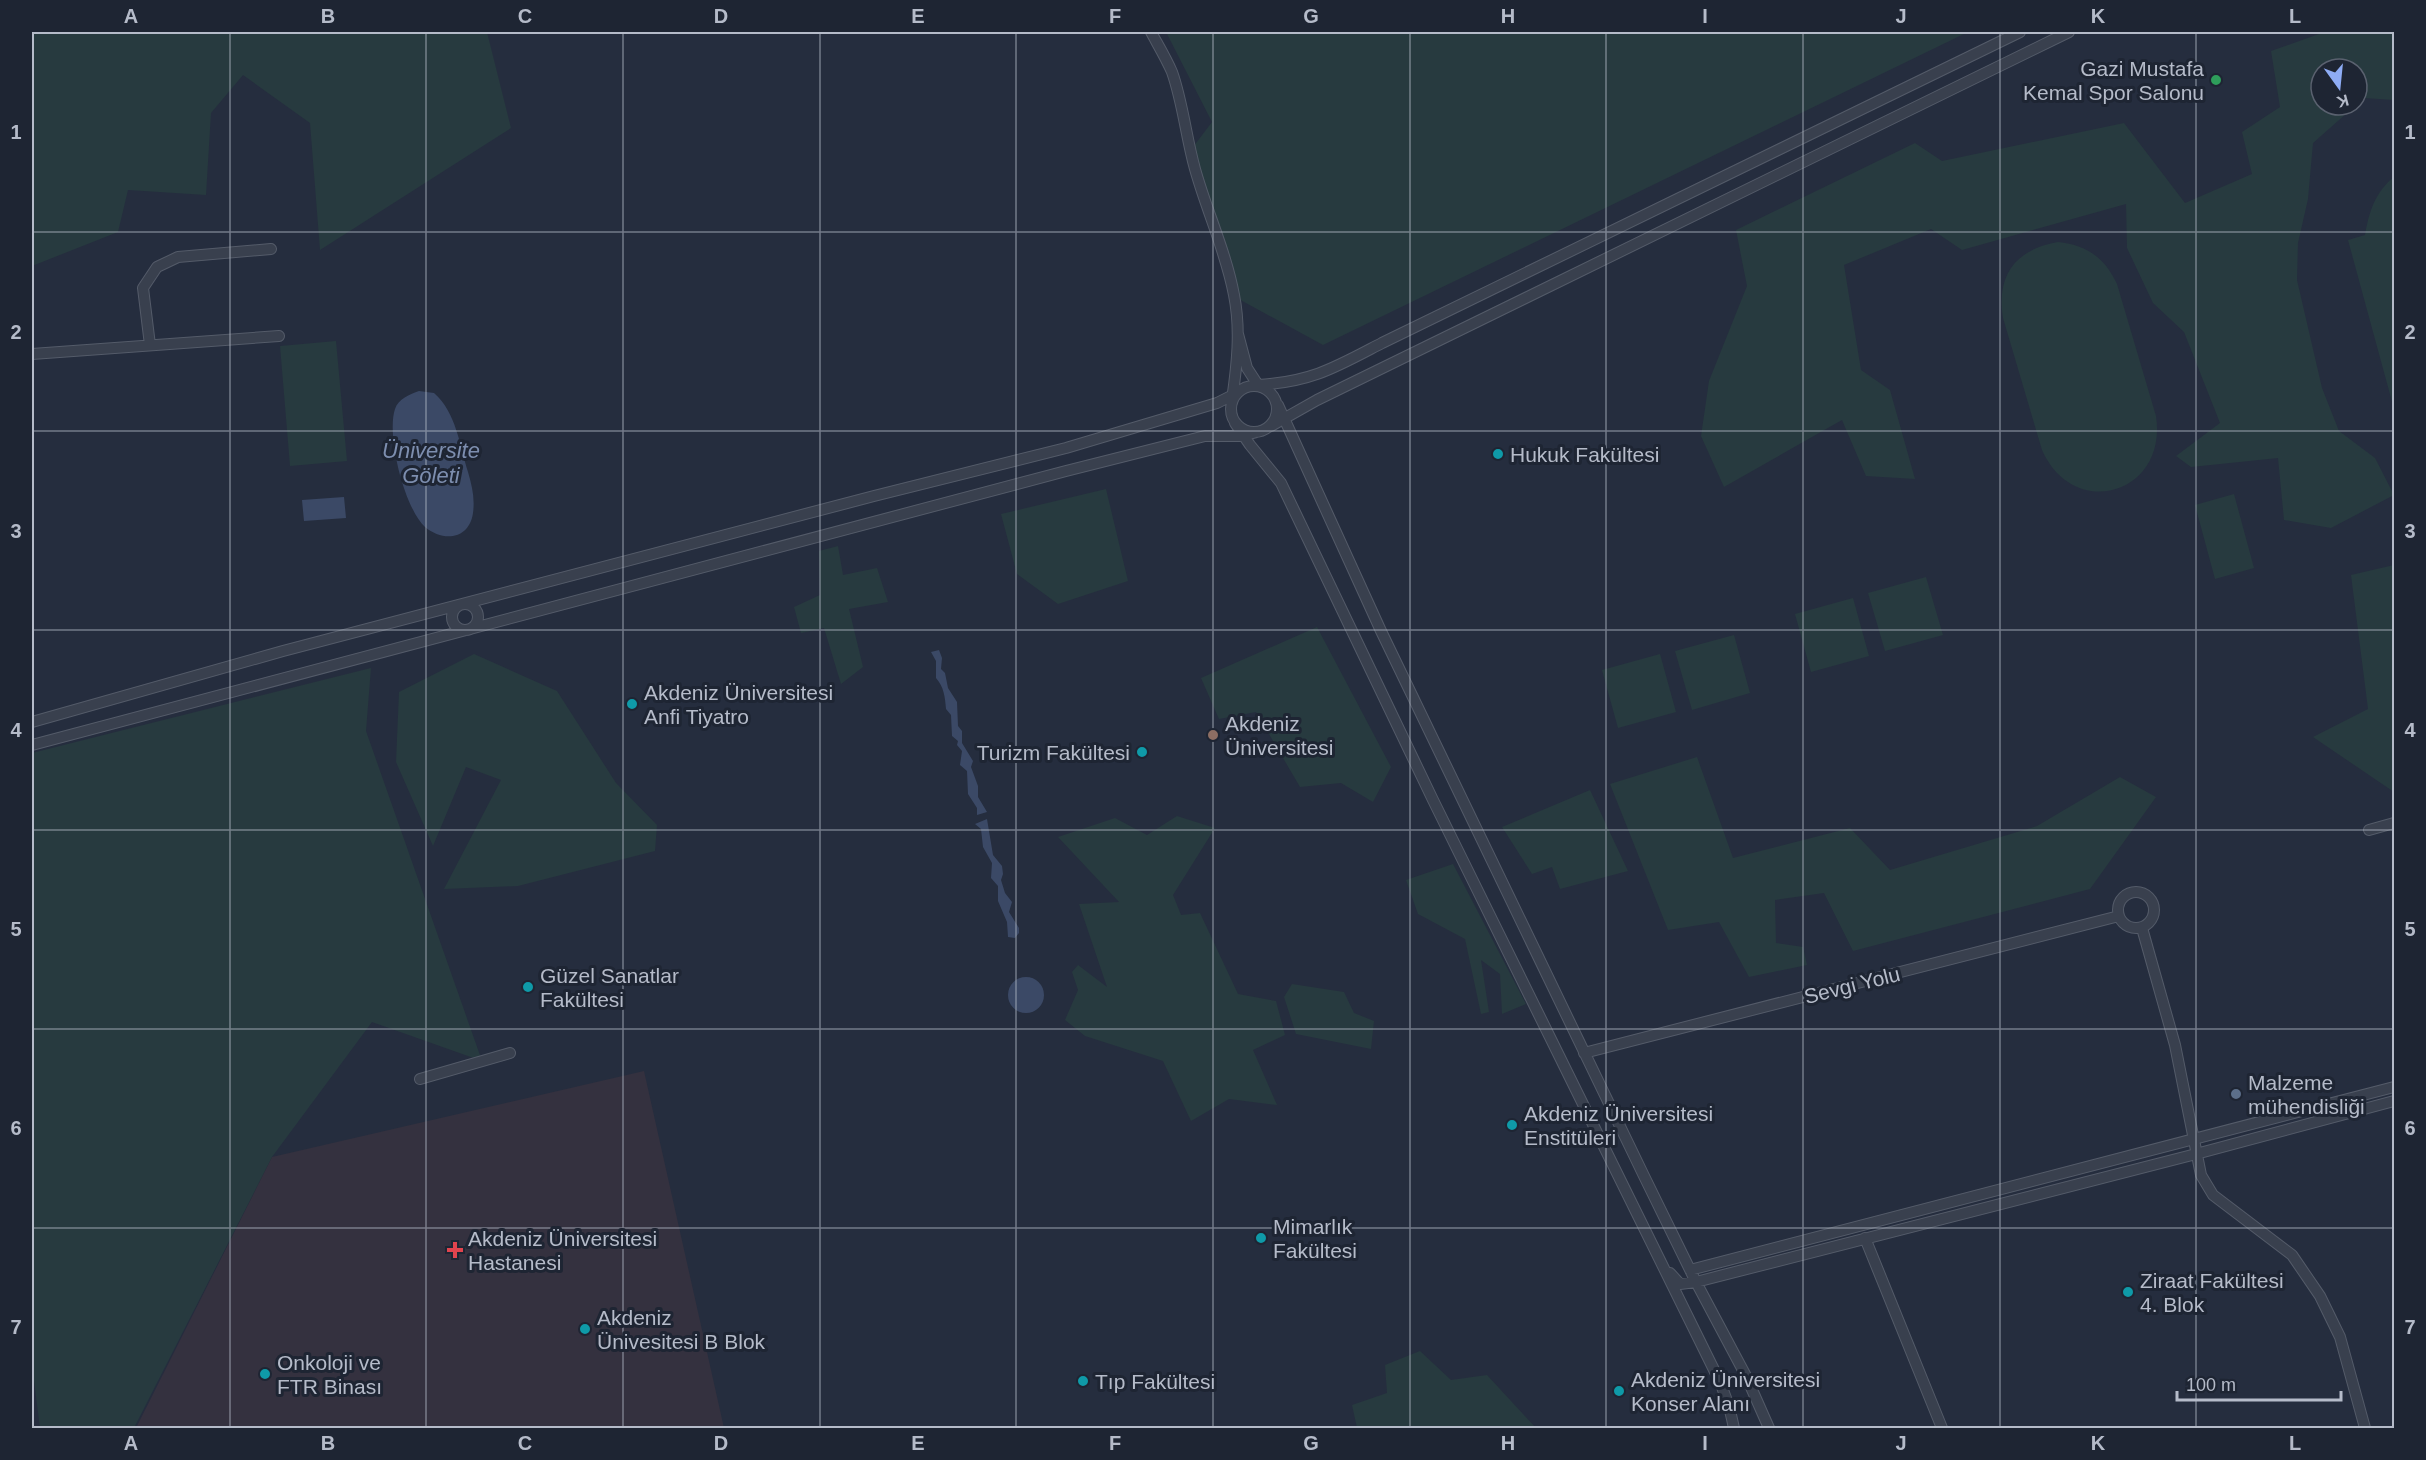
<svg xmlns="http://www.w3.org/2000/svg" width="2426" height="1460" font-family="Helvetica,sans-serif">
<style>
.medical{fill:#34313f}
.green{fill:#273a3f}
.water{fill:#3b4966}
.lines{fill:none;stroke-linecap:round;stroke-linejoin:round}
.minor-casing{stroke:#545b69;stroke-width:12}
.minor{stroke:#39404e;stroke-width:10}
.grid{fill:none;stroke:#b5bbc9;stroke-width:1.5;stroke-opacity:0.55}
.leisure-dot{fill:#2e9e5b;stroke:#1e2533;stroke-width:2}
.culture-dot{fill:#0f9aa8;stroke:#1e2533;stroke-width:2}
.education-dot{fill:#8d6e63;stroke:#1e2533;stroke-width:2}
.service-dot{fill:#5c6f8a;stroke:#1e2533;stroke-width:2}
.health-dot{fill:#e0444e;stroke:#1e2533;stroke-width:2}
.labels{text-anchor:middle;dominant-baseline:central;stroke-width:6;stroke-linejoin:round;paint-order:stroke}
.poi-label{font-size:21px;fill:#b5bbc9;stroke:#1e2533;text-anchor:start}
.street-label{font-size:21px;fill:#b5bbc9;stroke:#1e2533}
.water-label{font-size:22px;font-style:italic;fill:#7d8eaf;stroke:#1e2533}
.neatline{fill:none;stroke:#b5bbc9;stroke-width:2}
.grid-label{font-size:20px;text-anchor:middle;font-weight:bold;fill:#b5bbc9}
</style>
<rect width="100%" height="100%" fill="#252d3e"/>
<!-- medical -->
<path class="medical" d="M644,1071L724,1428H136L272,1157Z"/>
<!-- green -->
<path class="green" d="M32,32H487L511,128L320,250L310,123L243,75L211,113L206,195L128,190L118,232L32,266Z
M1166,32H1968L1323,345L1235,297L1190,151L1212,122Z
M2318,32H2394V100L2364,98L2357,104V69H2321V105H2356L2313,143L2308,199L2298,243L2297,280L2322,388L2339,431L2375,458L2394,495L2331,528L2284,520L2278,458L2191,467L2176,456L2220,423L2184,332L2153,303L2127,248L2126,204L1962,250L1931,229L1844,265L1861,370L1890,390L1915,479L1866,476L1842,420L1724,487L1701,436L1709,381L1747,286L1736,230L1915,143L1942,161L2124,123L2185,203L2252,174L2242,132L2280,107L2271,51L2319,34Z
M2394,177V409L2348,240L2365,235C2369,212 2375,192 2394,177Z
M2058,242C2087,245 2105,258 2117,284L2156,416C2168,494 2074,522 2042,450L2003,318C1996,275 2016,249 2058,242Z
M336,341L347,461L290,466L280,346Z
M1106,489L1128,581L1058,604L1017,574L1001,514Z
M2234,494L2254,568L2215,579L2195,505Z
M838,546L843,575L877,568L888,602L849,609L863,667L841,684L824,628L801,633L794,607L820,595L819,551Z
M2394,565V792L2313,737L2368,709L2351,575Z
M1926,577L1943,635L1885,651L1868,593Z
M1853,598L1869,656L1811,672L1795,614Z
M1317,627L1391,767L1373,802L1341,783L1300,787L1256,712L1219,719L1201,678Z
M1734,635L1750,693L1692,710L1675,651Z
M474,654L557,691L616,783L657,825L655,851L518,886L444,889L501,780L466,767L433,846L396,762L399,692Z
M1660,654L1676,712L1618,728L1602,670Z
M371,668L366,731L482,1061L372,1022L272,1157L134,1428H40L32,1365V753Z
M1697,757L1733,858L1850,828L1890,870L2037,826L2120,777L2156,797L2090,889L1853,951L1824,893L1775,900L1776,943L1803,947L1807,965L1749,977L1719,922L1668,930L1610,784Z
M1590,790L1628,871L1560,889L1552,867L1532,874L1502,827Z
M1177,816L1215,828L1173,895L1181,915L1200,913L1238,994L1276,1001L1285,1035L1253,1050L1277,1105L1229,1099L1191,1121L1163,1061L1085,1036L1065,1020L1078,990L1072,972L1078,965L1107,987L1079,904L1119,902L1058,837L1115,818L1147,835Z
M1453,864L1526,1004L1502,1014L1500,974L1481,960L1489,1012L1481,1014L1465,939L1418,914L1406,880Z
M1292,984L1344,992L1354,1013L1374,1021L1371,1049L1296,1034L1284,997Z
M1420,1351L1451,1380L1487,1375L1536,1428H1357L1352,1405L1387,1393L1385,1365Z"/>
<!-- water -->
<path class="water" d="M419,391L434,393C456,412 460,446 468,472C472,486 475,498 473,513C469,540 443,542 425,527C405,509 386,436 395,409C398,399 410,394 419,391Z
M344,497L346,518L304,521L302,500Z
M939,650L942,658L941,669L945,673L948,688L957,702L958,726L962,731V743L973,761L971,767L978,786V797L987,812L977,815V808L968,794L967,771L960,765L962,751L957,745L958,741L952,736L951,715L946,709C945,697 944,687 936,678V661L931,652Z
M987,819L993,855L1002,866L1003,874L1001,880L1005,893L1012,902L1009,912L1019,928V933L1015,938L1008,937L1007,922L998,901V886L991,878L992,863L983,847L981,829L975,824Z
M1008 995a18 18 0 1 1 36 0a18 18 0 1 1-36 0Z"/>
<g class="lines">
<!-- minor casing -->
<g class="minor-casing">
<path id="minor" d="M1151,32C1158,45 1166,58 1172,72C1183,103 1186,137 1195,169C1207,212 1226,252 1234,295C1241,330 1237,365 1232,400
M1238,334L1247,368L1258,385C1312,382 1336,367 1382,343L2020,32
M150,345L143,288L157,267L178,257L271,249
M32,354L279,336
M1231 409a23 23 0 1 1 46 0a23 23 0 1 1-46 0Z
M1278,405L1381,631L1644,1176L1696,1282L1746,1376L1769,1428
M1235,423L1250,445L1281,483L1433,800L1720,1382L1729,1406L1734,1428
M1271,426L1317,400L2069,32
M452 617a13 13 0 1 1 26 0a13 13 0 1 1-26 0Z
M32,722L283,651L874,496L1066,448L1217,403L1237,393
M32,745L1066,471L1205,436H1241L1257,432
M2369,830L2394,823
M2118 910a18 18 0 1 1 36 0a18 18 0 1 1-36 0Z
M2142,928L2175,1045L2201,1175L2213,1195L2292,1255L2320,1296L2340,1337L2365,1428
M1584,1053L2119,916
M420,1079L510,1053
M1865,1238L1942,1428
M1690,1270L2394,1087
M1670,1273L1680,1284L1696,1282L2196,1154L2394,1101"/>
</g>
<!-- minor -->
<use href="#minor" class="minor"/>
</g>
<!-- grid -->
<path class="grid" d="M230,32V1428M426,32V1428M623,32V1428M820,32V1428M1016,32V1428M1213,32V1428M1410,32V1428M1606,32V1428M1803,32V1428M2000,32V1428M2196,32V1428M32,232H2394M32,431H2394M32,630H2394M32,830H2394M32,1029H2394M32,1228H2394"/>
<!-- markers -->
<circle class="leisure-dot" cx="2216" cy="80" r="6"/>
<g class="culture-dot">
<circle cx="1498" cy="454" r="6"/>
<circle cx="632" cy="704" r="6"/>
<circle cx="1142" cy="752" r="6"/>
<circle cx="528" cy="987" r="6"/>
<circle cx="1512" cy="1125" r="6"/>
<circle cx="1261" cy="1238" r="6"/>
<circle cx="2128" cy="1292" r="6"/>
<circle cx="585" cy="1329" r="6"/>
<circle cx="265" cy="1374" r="6"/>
<circle cx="1083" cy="1381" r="6"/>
<circle cx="1619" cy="1391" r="6"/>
</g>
<circle class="education-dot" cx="1213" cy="735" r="6"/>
<circle class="service-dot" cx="2236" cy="1094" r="6"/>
<path class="health-dot" d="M452 1241h6v6h6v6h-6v6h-6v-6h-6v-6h6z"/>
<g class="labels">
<!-- poi labels -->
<g class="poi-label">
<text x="2204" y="68" text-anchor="end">Gazi Mustafa<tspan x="2204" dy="24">Kemal Spor Salonu</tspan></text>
<text x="1510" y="454">Hukuk Fakültesi</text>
<text x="644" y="692">Akdeniz Üniversitesi<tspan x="644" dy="24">Anfi Tiyatro</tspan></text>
<text x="1225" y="723">Akdeniz<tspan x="1225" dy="24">Üniversitesi</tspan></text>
<text x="1130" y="752" text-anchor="end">Turizm Fakültesi</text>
<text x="540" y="975">Güzel Sanatlar<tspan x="540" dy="24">Fakültesi</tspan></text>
<text x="2248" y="1082">Malzeme<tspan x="2248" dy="24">mühendisliği</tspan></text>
<text x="1524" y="1113">Akdeniz Üniversitesi<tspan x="1524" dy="24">Enstitüleri</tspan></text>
<text x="1273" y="1226">Mimarlık<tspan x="1273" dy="24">Fakültesi</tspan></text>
<text x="468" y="1238">Akdeniz Üniversitesi<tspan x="468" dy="24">Hastanesi</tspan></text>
<text x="2140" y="1280">Ziraat Fakültesi<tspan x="2140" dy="24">4. Blok</tspan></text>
<text x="597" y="1317">Akdeniz<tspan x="597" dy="24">Ünivesitesi B Blok</tspan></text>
<text x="277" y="1362">Onkoloji ve<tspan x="277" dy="24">FTR Binası</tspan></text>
<text x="1631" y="1379">Akdeniz Üniversitesi<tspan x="1631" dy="24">Konser Alanı</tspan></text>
<text x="1095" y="1381">Tıp Fakültesi</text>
</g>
<!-- street labels -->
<g class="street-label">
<text transform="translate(1852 985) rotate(-14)">Sevgi Yolu</text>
</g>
<!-- water labels -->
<g class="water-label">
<text x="431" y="450">Üniversite<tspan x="431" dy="25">Göleti</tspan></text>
</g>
</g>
<!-- border -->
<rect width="2426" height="1460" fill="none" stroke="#1e2533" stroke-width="66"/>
<!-- north arrow -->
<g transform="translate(2339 87) rotate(165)"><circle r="28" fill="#1e2533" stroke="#5a616f" stroke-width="1.5"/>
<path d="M0-4.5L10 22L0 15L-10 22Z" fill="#8eacf5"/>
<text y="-9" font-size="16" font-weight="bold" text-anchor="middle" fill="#b5bbc9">K</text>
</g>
<!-- scale -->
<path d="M2177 1391v9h164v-9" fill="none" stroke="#b5bbc9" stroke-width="3"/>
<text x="2186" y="1391" font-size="18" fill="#b5bbc9" stroke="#1e2533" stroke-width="4.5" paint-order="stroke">100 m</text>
<rect x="33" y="33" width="2360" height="1394" class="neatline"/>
<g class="grid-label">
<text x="131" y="23">A</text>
<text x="328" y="23">B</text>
<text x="525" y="23">C</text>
<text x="721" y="23">D</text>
<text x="918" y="23">E</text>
<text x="1115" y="23">F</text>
<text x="1311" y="23">G</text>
<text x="1508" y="23">H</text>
<text x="1705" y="23">I</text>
<text x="1901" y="23">J</text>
<text x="2098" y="23">K</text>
<text x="2295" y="23">L</text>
<text x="16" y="139">1</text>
<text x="2410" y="139">1</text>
<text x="16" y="339">2</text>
<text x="2410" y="339">2</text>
<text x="16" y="538">3</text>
<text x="2410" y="538">3</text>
<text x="16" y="737">4</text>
<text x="2410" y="737">4</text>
<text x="16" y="936">5</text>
<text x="2410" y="936">5</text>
<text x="16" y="1135">6</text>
<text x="2410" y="1135">6</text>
<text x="16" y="1334">7</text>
<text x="2410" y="1334">7</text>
<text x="131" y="1450">A</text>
<text x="328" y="1450">B</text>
<text x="525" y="1450">C</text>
<text x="721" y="1450">D</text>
<text x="918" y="1450">E</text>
<text x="1115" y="1450">F</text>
<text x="1311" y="1450">G</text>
<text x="1508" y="1450">H</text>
<text x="1705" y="1450">I</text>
<text x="1901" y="1450">J</text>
<text x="2098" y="1450">K</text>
<text x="2295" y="1450">L</text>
</g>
</svg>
